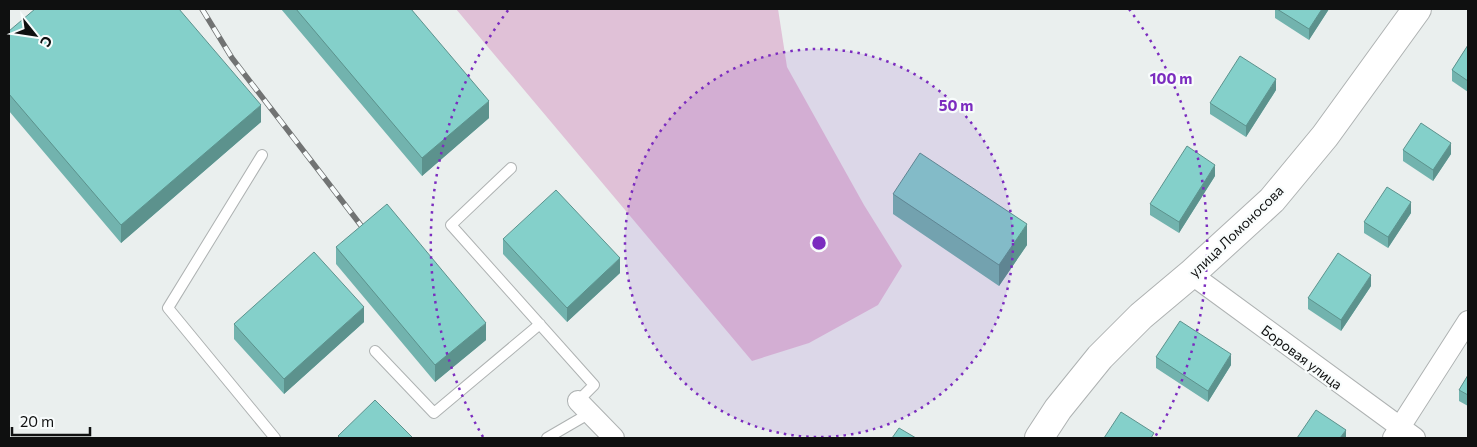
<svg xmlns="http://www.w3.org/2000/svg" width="1477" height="447" font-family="Commissioner,sans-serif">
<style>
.green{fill:#e0c1d7}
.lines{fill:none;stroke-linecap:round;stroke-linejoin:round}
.lane-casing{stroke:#aeb2b2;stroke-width:12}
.street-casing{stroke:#aeb2b2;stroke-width:22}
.secondary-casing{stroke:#aeb2b2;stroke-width:30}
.lane{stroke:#fff;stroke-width:10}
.street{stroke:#fff;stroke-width:20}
.secondary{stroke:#fff;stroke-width:28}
.rail-casing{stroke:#717373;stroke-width:5.5}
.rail{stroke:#f8fcfc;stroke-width:4;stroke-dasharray:11;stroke-linecap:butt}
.wall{fill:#72b3ae}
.shaded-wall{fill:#5c928d}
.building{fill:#84d0ca;stroke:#5c928d}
.ring{fill:none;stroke:#7b2cbf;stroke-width:2.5;stroke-dasharray:2.5 5}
.labels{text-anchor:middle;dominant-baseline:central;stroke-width:4.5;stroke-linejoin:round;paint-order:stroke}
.street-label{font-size:14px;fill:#0f1010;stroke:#f8fcfc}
.centre{fill:#7b2cbf;stroke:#f8fcfc;stroke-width:2.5}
.ring-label{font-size:15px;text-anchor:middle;font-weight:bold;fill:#7b2cbf;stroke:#f8fcfc;stroke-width:4.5;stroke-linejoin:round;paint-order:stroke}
</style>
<rect width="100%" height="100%" fill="#eaefee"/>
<!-- green -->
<path class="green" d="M456,9H778L787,67L864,205L902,266L878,305L809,343L752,361Z"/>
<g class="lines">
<!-- lane casing -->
<g class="lane-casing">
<path id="lane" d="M262,155L168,308L275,438
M511,168L451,225L594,385L578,401
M375,351L434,413L540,324
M547,438L590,413"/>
</g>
<!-- street casing -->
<g class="street-casing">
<path id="street" d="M1191,274L1415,438
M578,401L614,438
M1393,438L1468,321"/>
</g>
<!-- secondary casing -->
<g class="secondary-casing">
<path id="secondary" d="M1039,438L1058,409L1100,357L1141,316L1191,274L1272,200L1325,136L1417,9"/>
</g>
<!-- lane -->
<use href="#lane" class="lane"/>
<!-- street -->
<use href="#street" class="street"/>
<!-- secondary -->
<use href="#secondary" class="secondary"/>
<!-- rail casing -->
<g class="rail-casing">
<path id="rail" d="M202,9L232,58L366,232"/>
</g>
<!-- rail -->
<use href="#rail" class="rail"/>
</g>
<!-- wall -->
<path class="wall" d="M281,9H411L489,118L422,176Z
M1275,9H1329L1309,40L1275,18Z
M9,31L261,122L121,243L9,111Z
M1468,45V92L1452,81V70Z
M1276,90L1246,137L1210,114V103Z
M1403,150L1451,154L1433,181L1403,161Z
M1215,176L1179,233L1150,215V204Z
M893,194L1027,245L999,286L893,214Z
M1411,213L1388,248L1364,233V222Z
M503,239L620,273L567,322L503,254Z
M336,247L486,340L435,382L336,264Z
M1371,286L1341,331L1308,309V298Z
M364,322L284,394L234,339V324Z
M1156,357L1231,365L1208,402L1156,368Z
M1468,375V406L1459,401V390Z"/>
<!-- shaded-wall -->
<path class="shaded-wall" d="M1322,9H1329L1309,40V29Z
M1276,79V90L1246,137V126Z
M489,101V118L422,176V158Z
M261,105V122L121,243V225Z
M1451,143V154L1433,181V170Z
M1215,165V176L1179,233V222Z
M1411,202V213L1388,248V237Z
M1027,224V245L999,286V265Z
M620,258V273L567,322V308Z
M1371,275V286L1341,331V320Z
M364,307V322L284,394V379Z
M486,323V340L435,382V365Z
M1231,354V365L1208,402V391Z
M1346,430V438H1340Z"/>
<!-- building -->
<path class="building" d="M35,9H179L261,105L121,225L9,94V31Z
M296,9H411L489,101L422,158Z
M1277,9H1322L1309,29Z
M1468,45V81L1452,70Z
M1240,56L1276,79L1246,126L1210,103Z
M1421,123L1451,143L1433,170L1403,150Z
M1187,146L1215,165L1179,222L1150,204Z
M920,153L1027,224L999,265L893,194Z
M1387,187L1411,202L1388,237L1364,222Z
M556,190L620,258L567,308L503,239Z
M387,204L486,323L435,365L336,247Z
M314,252L364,307L284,379L234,324Z
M1338,253L1371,275L1341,320L1308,298Z
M1180,321L1231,354L1208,391L1156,357Z
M1468,375V395L1459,390Z
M375,400L413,438H340L338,436Z
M1316,410L1346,430L1340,438H1297Z
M1121,412L1154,433L1151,438H1104Z
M899,428L916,438H892Z"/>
<!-- distance rings -->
<circle cx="819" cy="243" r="194" fill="#7b2cbf" fill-opacity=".12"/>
<g class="ring">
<circle cx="819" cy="243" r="194"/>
<path d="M483 437A388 388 0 0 1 509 9M1129 9A388 388 0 0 1 1155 437"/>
</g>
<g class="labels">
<!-- street labels -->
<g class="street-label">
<text transform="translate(1236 231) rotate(-44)">улица Ломоносова</text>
<text transform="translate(1302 357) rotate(37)">Боровая улица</text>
</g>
</g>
<circle cx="819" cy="243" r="8" class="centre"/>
<g class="ring-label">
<text x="1171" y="84">100 m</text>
<text x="956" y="111">50 m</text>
</g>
<!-- border -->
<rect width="1477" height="447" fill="none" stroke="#0f1010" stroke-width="20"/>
<!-- north arrow -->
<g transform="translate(35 35) rotate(120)" stroke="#f8fcfc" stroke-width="4" paint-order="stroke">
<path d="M0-4L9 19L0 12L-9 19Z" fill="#0f1010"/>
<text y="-8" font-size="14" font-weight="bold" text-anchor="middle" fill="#0f1010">С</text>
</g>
<!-- scale -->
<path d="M12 427v8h78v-8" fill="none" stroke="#0f1010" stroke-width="2.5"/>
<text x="20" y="427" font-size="15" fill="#0f1010" stroke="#f8fcfc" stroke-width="4" paint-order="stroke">20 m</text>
</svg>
